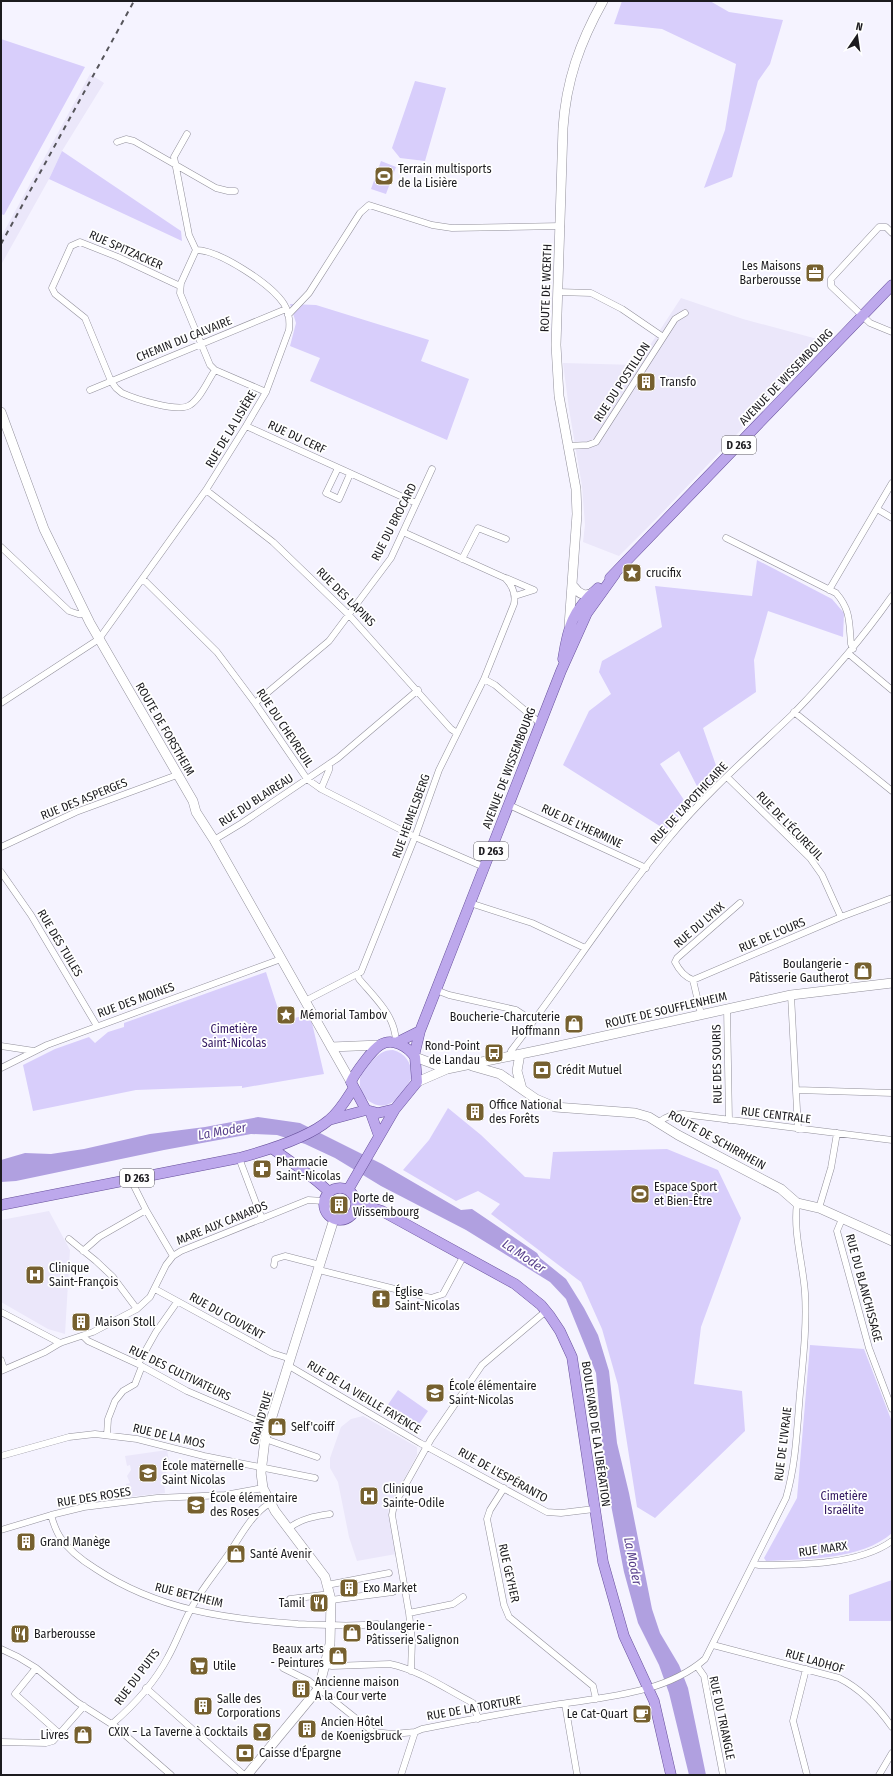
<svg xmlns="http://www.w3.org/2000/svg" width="893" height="1776" font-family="'Fira Sans Condensed',sans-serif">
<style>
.built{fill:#ebe7fa}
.green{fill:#d8cefb}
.water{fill:#b0a0e0}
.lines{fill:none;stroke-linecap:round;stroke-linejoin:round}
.street-casing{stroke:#92909b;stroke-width:7}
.secondary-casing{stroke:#92909b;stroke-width:10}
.primary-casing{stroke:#68519c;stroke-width:11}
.street{stroke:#fff;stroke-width:6}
.secondary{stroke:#fff;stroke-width:9}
.primary{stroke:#bda8ec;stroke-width:10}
.rail{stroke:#56555b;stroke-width:2;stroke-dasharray:5 5;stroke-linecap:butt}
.labels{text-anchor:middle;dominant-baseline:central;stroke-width:3.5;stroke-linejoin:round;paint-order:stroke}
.shield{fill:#fff;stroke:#605f62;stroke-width:1}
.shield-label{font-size:11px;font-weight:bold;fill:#1c1b1f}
.poi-label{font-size:12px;fill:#1c1b1f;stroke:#fff;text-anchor:start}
.street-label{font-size:12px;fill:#1c1b1f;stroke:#fff}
.park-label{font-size:12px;fill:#331861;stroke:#fff}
.water-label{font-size:13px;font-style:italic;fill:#573f8b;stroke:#fff}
</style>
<rect width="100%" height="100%" fill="#f5f3ff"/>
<!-- built -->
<path class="built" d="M90,74L104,83L62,151L49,179L1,265V237Z
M681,298L743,319L821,340V346L657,518L619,556L583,542L585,525L582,486L569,409L563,363L637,365Z
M49,1211L70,1250L65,1334L48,1329L1,1302V1220Z
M363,1416L417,1447V1455L388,1509L396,1554L357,1561L349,1537L338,1482L330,1468V1458L341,1427L351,1419Z
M167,1450L169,1460L164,1482L165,1493L126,1497V1484L130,1483L127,1476L131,1470L130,1465L127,1466L125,1456Z"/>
<!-- green -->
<path class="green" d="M622,1H710L729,12L783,20L770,64L758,81L732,177L704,188L725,130L736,64L662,29L614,24Z
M1,39L85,67L4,215L1,214Z
M415,81L446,88L425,161L400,158L392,148Z
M62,151L181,231L182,241L49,179Z
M381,161L396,167L386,194L371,189Z
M290,304L316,305L429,340L421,361L469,379L447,440L310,381L320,358L290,346L296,323Z
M757,560L832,599L844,613L843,637L768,611L754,660L756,692L703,728L719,774L701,794L679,751L660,764L688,806L666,830L563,765L589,711L611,694L599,672L602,661L662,627L655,586L752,596Z
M266,972L282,1021L307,1015L312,1023L324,1074L242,1088V1086L136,1090L33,1111L23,1065L55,1049L89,1037L95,1043L108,1032L124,1027V1023Z
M393,1050C407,1054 413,1065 411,1079C406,1088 399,1100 389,1104C372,1111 355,1092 361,1075C363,1070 368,1065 372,1061C379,1054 383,1050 393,1050Z
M448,1108L481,1135L525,1177L550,1179L553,1152L667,1149L718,1170L741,1218L701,1327L694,1384L742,1391L745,1431L655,1518L637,1507L618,1385L602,1329L581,1282L491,1214L500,1204L478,1191L456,1201L403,1170L429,1140Z
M810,1345L864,1349L892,1422V1533C862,1560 805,1559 766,1561L764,1558L797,1498Z
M398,1390L428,1411L417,1427L387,1406Z
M892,1580V1621H849V1595Z"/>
<!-- water -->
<path class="water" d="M258,1117L300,1123L382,1164L461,1210L472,1209L537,1253L540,1258L566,1279L584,1308L598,1335L609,1371L617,1443L629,1493L652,1609L660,1633L679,1665L688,1688L706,1775H689L669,1693L659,1665L638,1623L624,1572L605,1474L596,1373L566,1299L550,1282L466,1230L381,1186L335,1158L305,1144L277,1135L251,1134L164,1150L16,1181L1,1182V1160L25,1153L51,1154L84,1149L150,1134L205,1127Z"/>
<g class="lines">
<!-- street casing -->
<g class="street-casing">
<path id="street" d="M187,134L174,157L189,235L196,250L181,283L180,293L210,365L215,370L266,392
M117,142L126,139L134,141L216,188L228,191H235
M892,233L886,227H879L831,279V286L870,323L892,332
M180,286L118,257L80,242L71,246L52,288L55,294L85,318L111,381L116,388L122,393C135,399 179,413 190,405C201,398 208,380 215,370
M558,292L591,293L622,309L663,337
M288,315L309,293L360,213L369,205L432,225L452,228L561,226
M90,390L286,309
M246,426L416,503
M568,446L588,445L596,442L675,319L685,313
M338,468L326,493L339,499L350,474
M206,490L273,542L349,615L451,729L457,733
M877,509L892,518
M403,532L505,578C512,585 516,594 514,604L484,679
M726,538L836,593C851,610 849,623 851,644L853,649
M1,547L69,611L78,614H86
M462,559L478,528L506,539
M506,578L534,590L515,596
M144,580L217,652L255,703L307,779L321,789L415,837L484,867
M829,590L892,483
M849,654L892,690
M1,703L99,639L206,490L246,426L266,392L289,330C290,321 289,312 284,304C271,284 219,250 196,250
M255,703L329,641L391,558L432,469
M794,712L892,791
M727,777L810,858L822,875L841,917
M321,789L329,770V764
M509,805L646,868
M214,840L242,823L338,758L418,690
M1,847L76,812L177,775
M1,872L31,915L97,1026
M470,903L532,923L585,948
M358,974L359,979C375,998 396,1016 396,1043
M693,980C685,977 679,970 675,962L677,958L740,903
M436,990L449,995L516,1010L533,1021
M791,995L798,1129
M305,1001L361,972L415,837L439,770L484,679L495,685L541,724
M727,1008L729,1120
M701,1014L693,980L841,917L892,898
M1,1046L34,1051
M510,1057L511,1051C565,981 612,906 669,838C706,793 751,754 793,714C829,677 862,639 892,596
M1,1068L47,1045L281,959
M797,1090L892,1093
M659,1122C667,1116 673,1114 683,1114L892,1140
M239,1158L262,1219
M131,1180L146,1210L173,1256
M819,1208L831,1168L837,1133
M842,1219L837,1231L869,1348L892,1409
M69,1239L96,1261L113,1277L137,1309
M83,1251L99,1237L146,1210
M274,1265L275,1259L285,1256L320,1265
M319,1270L431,1298L443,1294L463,1257
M155,1289L272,1353L291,1359
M1,1312L60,1343
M83,1336L88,1341L138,1364L187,1391L269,1426
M1,1360L4,1369
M138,1364L156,1332L177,1302
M289,1366L420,1443L547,1512L561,1513L594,1509
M1,1371L45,1352L60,1343L93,1332L137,1309L150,1297L166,1265L173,1256L181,1251L308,1200L324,1201
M107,1435L108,1419L115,1401L123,1391L135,1384L142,1366
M265,1439L317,1457
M1,1456L69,1437L95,1434L137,1439L204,1456L315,1478
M504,1488L490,1510L487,1519L504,1605L509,1617L593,1686L596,1699
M51,1515C53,1522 56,1531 60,1537C69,1551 83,1561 96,1569C158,1610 226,1619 298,1624C325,1625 351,1627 377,1624
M288,1529C299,1519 316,1516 330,1514
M1,1530L51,1515L84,1507L157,1498L225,1495L263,1488
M753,1564L759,1565C799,1565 859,1565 892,1541
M327,1585L389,1573
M290,1599L330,1594
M331,1600L393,1592
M409,1613L453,1604L463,1597
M713,1645L839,1678C861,1689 878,1707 892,1727
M1,1649L18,1657L36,1668L77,1702L116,1727L171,1775
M326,1665L332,1666L390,1664C419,1670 446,1689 473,1703L478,1719
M697,1666L704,1676L723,1775
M36,1668L15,1694L60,1734
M283,1668L309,1681L373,1732L393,1734L415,1732L422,1729C466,1720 510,1712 554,1705C604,1697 665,1694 705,1659L786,1498C796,1464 797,1428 800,1393C803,1360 807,1326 805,1293C803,1263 793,1233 797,1203
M806,1669L793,1721L807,1775
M411,1671L412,1641L409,1613L392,1515L394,1505L431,1439L482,1365L546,1311
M146,1688L244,1775
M565,1704L577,1774
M112,1724C133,1706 155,1682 168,1657C177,1641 183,1623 192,1607C203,1587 217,1571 230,1552C241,1535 252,1514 270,1503
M1,1742L46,1743L53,1741L84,1706
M401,1775L415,1732
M879,1775L892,1753"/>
</g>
<!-- secondary casing -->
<g class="secondary-casing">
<path id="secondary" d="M1,412L44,529L90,623L193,801L196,812L214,840L351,1082
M574,587C579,594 586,598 595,591
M569,626L577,514L576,489L559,396L556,345L563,128C566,81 580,42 603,1
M331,1047L380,1045
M520,1054L517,1071L522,1089
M415,1057L447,1069
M472,1066L500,1074L536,1099L555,1107L635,1113L649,1117L678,1135L781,1189L797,1203L819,1208L892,1241
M417,1082L447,1069L545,1049L791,995L892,983
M247,1775L319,1688L330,1644L331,1600L325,1577L275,1511L263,1488L261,1473L265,1439L334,1219"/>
</g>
<!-- primary casing -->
<g class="primary-casing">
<path id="primary" d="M610,578L892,285
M563,659C568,627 572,611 598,588
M396,1043L420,1031
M414,1056L420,1031L561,671L587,613L615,574
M370,1111L379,1136
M329,1120L366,1110
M273,1149C292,1163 312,1175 329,1192
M324 1204a16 16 0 1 1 32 0a16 16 0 1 1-32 0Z
M348,1190L395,1109L417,1082L415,1057C408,1047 393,1037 380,1045C372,1050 355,1073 351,1082L366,1110L378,1113L395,1109
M357,1203L382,1211L515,1284L541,1305L550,1316L560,1331L572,1357L603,1562L624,1636L654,1701L671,1775
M1,1205L239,1158C265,1151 308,1138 329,1120C339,1112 346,1100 353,1089"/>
</g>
<!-- street -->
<use href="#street" class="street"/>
<!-- secondary -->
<use href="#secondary" class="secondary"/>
<!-- primary -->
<use href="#primary" class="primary"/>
<!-- rail -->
<path class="rail" d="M1,244L134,1"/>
</g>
<!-- icons -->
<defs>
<g id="stadium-square" transform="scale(1)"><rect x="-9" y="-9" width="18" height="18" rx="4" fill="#76602f" stroke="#fff"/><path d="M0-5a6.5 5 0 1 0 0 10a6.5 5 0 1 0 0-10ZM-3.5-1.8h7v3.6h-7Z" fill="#fff"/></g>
<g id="office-square" transform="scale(1)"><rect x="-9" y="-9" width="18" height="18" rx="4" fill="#76602f" stroke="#fff"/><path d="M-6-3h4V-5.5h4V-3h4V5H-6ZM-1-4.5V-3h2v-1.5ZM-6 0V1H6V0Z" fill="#fff"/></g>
<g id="building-square" transform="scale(1)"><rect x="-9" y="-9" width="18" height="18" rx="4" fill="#76602f" stroke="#fff"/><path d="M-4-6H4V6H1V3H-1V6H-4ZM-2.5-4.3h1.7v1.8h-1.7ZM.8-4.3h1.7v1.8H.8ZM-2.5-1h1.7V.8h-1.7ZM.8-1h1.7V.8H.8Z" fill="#fff"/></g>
<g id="sight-square" transform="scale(1)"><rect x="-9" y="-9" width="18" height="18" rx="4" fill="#76602f" stroke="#fff"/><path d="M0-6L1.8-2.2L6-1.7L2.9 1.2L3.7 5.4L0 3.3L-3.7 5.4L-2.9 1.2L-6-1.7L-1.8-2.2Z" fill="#fff"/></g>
<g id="shop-square" transform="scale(1)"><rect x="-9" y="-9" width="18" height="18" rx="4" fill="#76602f" stroke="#fff"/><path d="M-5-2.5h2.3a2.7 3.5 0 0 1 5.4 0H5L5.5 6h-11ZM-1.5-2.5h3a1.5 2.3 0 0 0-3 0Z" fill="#fff"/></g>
<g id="bus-square" transform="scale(1)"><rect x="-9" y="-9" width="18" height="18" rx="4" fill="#76602f" stroke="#fff"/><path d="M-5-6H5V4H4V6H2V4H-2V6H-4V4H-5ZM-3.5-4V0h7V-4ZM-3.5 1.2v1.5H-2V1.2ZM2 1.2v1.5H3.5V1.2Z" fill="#fff"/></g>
<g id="bank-square" transform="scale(1)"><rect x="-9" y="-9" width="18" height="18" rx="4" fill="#76602f" stroke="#fff"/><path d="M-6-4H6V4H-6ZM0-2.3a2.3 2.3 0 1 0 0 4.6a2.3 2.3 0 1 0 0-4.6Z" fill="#fff"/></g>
<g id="pharmacy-square" transform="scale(1)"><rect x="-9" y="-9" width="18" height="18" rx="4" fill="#76602f" stroke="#fff"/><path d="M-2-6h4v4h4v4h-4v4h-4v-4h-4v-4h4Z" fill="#fff"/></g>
<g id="hospital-square" transform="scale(1)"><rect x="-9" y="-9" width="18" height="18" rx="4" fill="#76602f" stroke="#fff"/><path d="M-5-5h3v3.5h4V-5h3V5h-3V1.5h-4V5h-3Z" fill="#fff"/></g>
<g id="church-square" transform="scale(1)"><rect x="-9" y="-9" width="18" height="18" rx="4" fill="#76602f" stroke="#fff"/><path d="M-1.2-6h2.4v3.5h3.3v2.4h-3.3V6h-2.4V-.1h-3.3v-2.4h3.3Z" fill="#fff"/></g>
<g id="school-square" transform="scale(1)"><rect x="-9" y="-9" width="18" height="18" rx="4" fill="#76602f" stroke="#fff"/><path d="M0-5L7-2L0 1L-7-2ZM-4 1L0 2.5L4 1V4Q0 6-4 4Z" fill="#fff"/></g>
<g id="restaurant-square" transform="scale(1)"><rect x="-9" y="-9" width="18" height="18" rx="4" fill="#76602f" stroke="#fff"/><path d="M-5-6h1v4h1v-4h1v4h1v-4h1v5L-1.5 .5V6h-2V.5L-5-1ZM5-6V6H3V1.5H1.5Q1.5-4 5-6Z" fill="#fff"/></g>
<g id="supermarket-square" transform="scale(1)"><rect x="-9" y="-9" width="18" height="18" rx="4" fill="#76602f" stroke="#fff"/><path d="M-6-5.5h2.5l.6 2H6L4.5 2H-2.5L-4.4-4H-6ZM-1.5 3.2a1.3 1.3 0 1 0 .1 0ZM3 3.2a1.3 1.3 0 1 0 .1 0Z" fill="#fff"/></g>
<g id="cafe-square" transform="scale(1)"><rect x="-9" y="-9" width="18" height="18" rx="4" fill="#76602f" stroke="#fff"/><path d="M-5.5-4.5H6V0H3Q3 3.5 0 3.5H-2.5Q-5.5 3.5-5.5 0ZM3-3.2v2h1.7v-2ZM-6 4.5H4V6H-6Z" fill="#fff"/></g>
<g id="bar-square" transform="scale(1)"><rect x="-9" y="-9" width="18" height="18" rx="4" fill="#76602f" stroke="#fff"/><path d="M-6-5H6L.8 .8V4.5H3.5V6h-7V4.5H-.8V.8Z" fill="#fff"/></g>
</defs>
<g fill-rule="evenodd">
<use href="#stadium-square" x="384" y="176"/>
<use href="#office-square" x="815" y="273"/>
<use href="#building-square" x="646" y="382"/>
<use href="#sight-square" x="632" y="573"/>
<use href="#shop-square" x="863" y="971"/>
<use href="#sight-square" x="286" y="1015"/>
<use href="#shop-square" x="574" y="1024"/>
<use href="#bus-square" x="494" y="1053"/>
<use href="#bank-square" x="542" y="1070"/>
<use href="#building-square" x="475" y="1112"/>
<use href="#pharmacy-square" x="262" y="1169"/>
<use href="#stadium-square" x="640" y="1194"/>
<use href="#building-square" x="339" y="1205"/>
<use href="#hospital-square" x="35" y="1275"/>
<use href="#church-square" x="381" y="1299"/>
<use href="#building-square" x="81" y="1322"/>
<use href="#school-square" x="435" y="1393"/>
<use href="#shop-square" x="277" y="1427"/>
<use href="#school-square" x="148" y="1473"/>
<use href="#hospital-square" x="369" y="1496"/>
<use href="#school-square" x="196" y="1505"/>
<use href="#building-square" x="26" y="1542"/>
<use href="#shop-square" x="236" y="1554"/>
<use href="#building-square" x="349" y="1588"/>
<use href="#restaurant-square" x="319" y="1603"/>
<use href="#shop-square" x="352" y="1633"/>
<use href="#restaurant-square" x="20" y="1634"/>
<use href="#shop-square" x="338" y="1656"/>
<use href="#supermarket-square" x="199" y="1666"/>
<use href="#building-square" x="301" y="1689"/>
<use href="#building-square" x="203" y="1706"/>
<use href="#cafe-square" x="642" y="1714"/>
<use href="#building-square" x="307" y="1729"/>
<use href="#bar-square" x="262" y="1732"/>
<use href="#shop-square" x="83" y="1735"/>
<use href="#bank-square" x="245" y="1753"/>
</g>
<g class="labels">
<!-- shield labels -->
<g class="shield">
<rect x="722" y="436" width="34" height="18" rx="3"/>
<rect x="474" y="842" width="34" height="18" rx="3"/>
<rect x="120" y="1169" width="34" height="18" rx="3"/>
</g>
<g class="shield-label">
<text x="739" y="445">D 263</text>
<text x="491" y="851">D 263</text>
<text x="137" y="1178">D 263</text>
</g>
<!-- poi labels -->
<g class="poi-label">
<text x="398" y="169">Terrain multisports<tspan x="398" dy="14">de la Lisière</tspan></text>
<text x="801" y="266" text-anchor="end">Les Maisons<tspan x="801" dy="14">Barberousse</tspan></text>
<text x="660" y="382">Transfo</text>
<text x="646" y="573">crucifix</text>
<text x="849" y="964" text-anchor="end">Boulangerie -<tspan x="849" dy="14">Pâtisserie Gautherot</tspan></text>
<text x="300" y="1015">Mémorial Tambov</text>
<text x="560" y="1017" text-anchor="end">Boucherie-Charcuterie<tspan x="560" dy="14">Hoffmann</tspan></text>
<text x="480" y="1046" text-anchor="end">Rond-Point<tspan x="480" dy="14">de Landau</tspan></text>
<text x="556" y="1070">Crédit Mutuel</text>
<text x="489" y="1105">Office National<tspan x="489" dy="14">des Forêts</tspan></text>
<text x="276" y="1162">Pharmacie<tspan x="276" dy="14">Saint-Nicolas</tspan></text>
<text x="654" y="1187">Espace Sport<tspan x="654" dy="14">et Bien-Être</tspan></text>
<text x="353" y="1198">Porte de<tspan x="353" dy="14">Wissembourg</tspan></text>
<text x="49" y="1268">Clinique<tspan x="49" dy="14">Saint-François</tspan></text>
<text x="395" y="1292">Église<tspan x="395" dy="14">Saint-Nicolas</tspan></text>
<text x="95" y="1322">Maison Stoll</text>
<text x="449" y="1386">École élémentaire<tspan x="449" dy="14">Saint-Nicolas</tspan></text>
<text x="291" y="1427">Self'coiff</text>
<text x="162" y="1466">École maternelle<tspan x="162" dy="14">Saint Nicolas</tspan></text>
<text x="383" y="1489">Clinique<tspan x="383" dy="14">Sainte-Odile</tspan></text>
<text x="210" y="1498">École élémentaire<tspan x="210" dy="14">des Roses</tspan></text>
<text x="40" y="1542">Grand Manège</text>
<text x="250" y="1554">Santé Avenir</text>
<text x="363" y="1588">Exo Market</text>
<text x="305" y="1603" text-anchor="end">Tamil</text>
<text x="366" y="1626">Boulangerie -<tspan x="366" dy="14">Pâtisserie Salignon</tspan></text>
<text x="34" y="1634">Barberousse</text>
<text x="324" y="1649" text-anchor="end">Beaux arts<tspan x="324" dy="14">- Peintures</tspan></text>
<text x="213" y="1666">Utile</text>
<text x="315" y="1682">Ancienne maison<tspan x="315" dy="14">A la Cour verte</tspan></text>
<text x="217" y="1699">Salle des<tspan x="217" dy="14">Corporations</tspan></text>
<text x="628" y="1714" text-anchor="end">Le Cat-Quart</text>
<text x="321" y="1722">Ancien Hôtel<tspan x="321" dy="14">de Koenigsbruck</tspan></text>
<text x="248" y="1732" text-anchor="end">CXIX − La Taverne à Cocktails</text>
<text x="69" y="1735" text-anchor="end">Livres</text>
<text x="259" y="1753">Caisse d'Épargne</text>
</g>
<!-- street labels -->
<g class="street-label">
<text transform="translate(126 250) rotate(24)">RUE SPITZACKER</text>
<text transform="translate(546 288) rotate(-88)">ROUTE DE WŒRTH</text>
<text transform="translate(184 339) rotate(-22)">CHEMIN DU CALVAIRE</text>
<text transform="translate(786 377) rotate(-46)">AVENUE DE WISSEMBOURG</text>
<text transform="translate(622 382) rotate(-57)">RUE DU POSTILLON</text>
<text transform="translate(231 429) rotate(-59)">RUE DE LA LISIÈRE</text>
<text transform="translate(297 437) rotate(25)">RUE DU CERF</text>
<text transform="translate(394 522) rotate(-63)">RUE DU BROCARD</text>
<text transform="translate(346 597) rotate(45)">RUE DES LAPINS</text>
<text transform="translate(285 728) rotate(56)">RUE DU CHEVREUIL</text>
<text transform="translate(165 729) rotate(60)">ROUTE DE FORSTHEIM</text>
<text transform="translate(509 768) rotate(-69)">AVENUE DE WISSEMBOURG</text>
<text transform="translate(84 799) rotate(-22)">RUE DES ASPERGES</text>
<text transform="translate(256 800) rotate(-33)">RUE DU BLAIREAU</text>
<text transform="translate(689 803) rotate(-47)">RUE DE L'APOTHICAIRE</text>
<text transform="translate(411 816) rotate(-70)">RUE HEIMELSBERG</text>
<text transform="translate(582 826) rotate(25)">RUE DE L'HERMINE</text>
<text transform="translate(790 826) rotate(46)">RUE DE L'ÉCUREUIL</text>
<text transform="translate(699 925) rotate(-41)">RUE DU LYNX</text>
<text transform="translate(772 935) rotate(-23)">RUE DE L'OURS</text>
<text transform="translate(60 943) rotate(59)">RUE DES TUILES</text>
<text transform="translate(136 1000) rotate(-20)">RUE DES MOINES</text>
<text transform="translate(666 1010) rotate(-13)">ROUTE DE SOUFFLENHEIM</text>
<text transform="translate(717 1064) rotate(-91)">RUE DES SOURIS</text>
<text transform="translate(776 1115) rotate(7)">RUE CENTRALE</text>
<text transform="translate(717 1140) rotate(29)">ROUTE DE SCHIRRHEIN</text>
<text transform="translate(222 1223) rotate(-22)">MARE AUX CANARDS</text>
<text transform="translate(864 1288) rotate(75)">RUE DU BLANCHISSAGE</text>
<text transform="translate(227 1316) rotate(29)">RUE DU COUVENT</text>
<text transform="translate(180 1373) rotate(26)">RUE DES CULTIVATEURS</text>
<text transform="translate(364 1397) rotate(31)">RUE DE LA VIEILLE FAYENCE</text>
<text transform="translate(261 1418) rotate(-74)">GRAND'RUE</text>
<text transform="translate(596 1434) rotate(82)">BOULEVARD DE LA LIBÉRATION</text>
<text transform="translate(169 1436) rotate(13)">RUE DE LA MOS</text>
<text transform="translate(783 1444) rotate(-83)">RUE DE L'IVRAIE</text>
<text transform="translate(503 1475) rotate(29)">RUE DE L'ESPÉRANTO</text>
<text transform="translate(94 1497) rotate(-9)">RUE DES ROSES</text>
<text transform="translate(823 1549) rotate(-8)">RUE MARX</text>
<text transform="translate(509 1573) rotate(77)">RUE GEYHER</text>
<text transform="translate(189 1595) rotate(14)">RUE BETZHEIM</text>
<text transform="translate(815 1661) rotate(16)">RUE LADHOF</text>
<text transform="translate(137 1677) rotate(-53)">RUE DU PUITS</text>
<text transform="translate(474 1708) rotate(-10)">RUE DE LA TORTURE</text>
<text transform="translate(722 1718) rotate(78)">RUE DU TRIANGLE</text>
</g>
<!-- park labels -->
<g class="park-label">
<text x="234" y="1029">Cimetière<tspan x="234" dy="14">Saint-Nicolas</tspan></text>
<text x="844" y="1496">Cimetière<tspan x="844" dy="14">Israëlite</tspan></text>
</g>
<!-- water labels -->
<g class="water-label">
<text transform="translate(222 1131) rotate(-10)">La Moder</text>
<text transform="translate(524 1256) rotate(34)">La Moder</text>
<text transform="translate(633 1561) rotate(79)">La Moder</text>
</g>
</g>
<!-- border -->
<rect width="893" height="1776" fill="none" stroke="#1c1b1f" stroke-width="4"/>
<!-- north arrow -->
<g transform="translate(857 36) rotate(13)" stroke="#ffffff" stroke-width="3" paint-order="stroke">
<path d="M0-3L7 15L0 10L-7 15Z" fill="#1c1b1f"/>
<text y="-6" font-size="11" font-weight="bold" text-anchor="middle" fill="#1c1b1f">N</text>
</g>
</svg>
